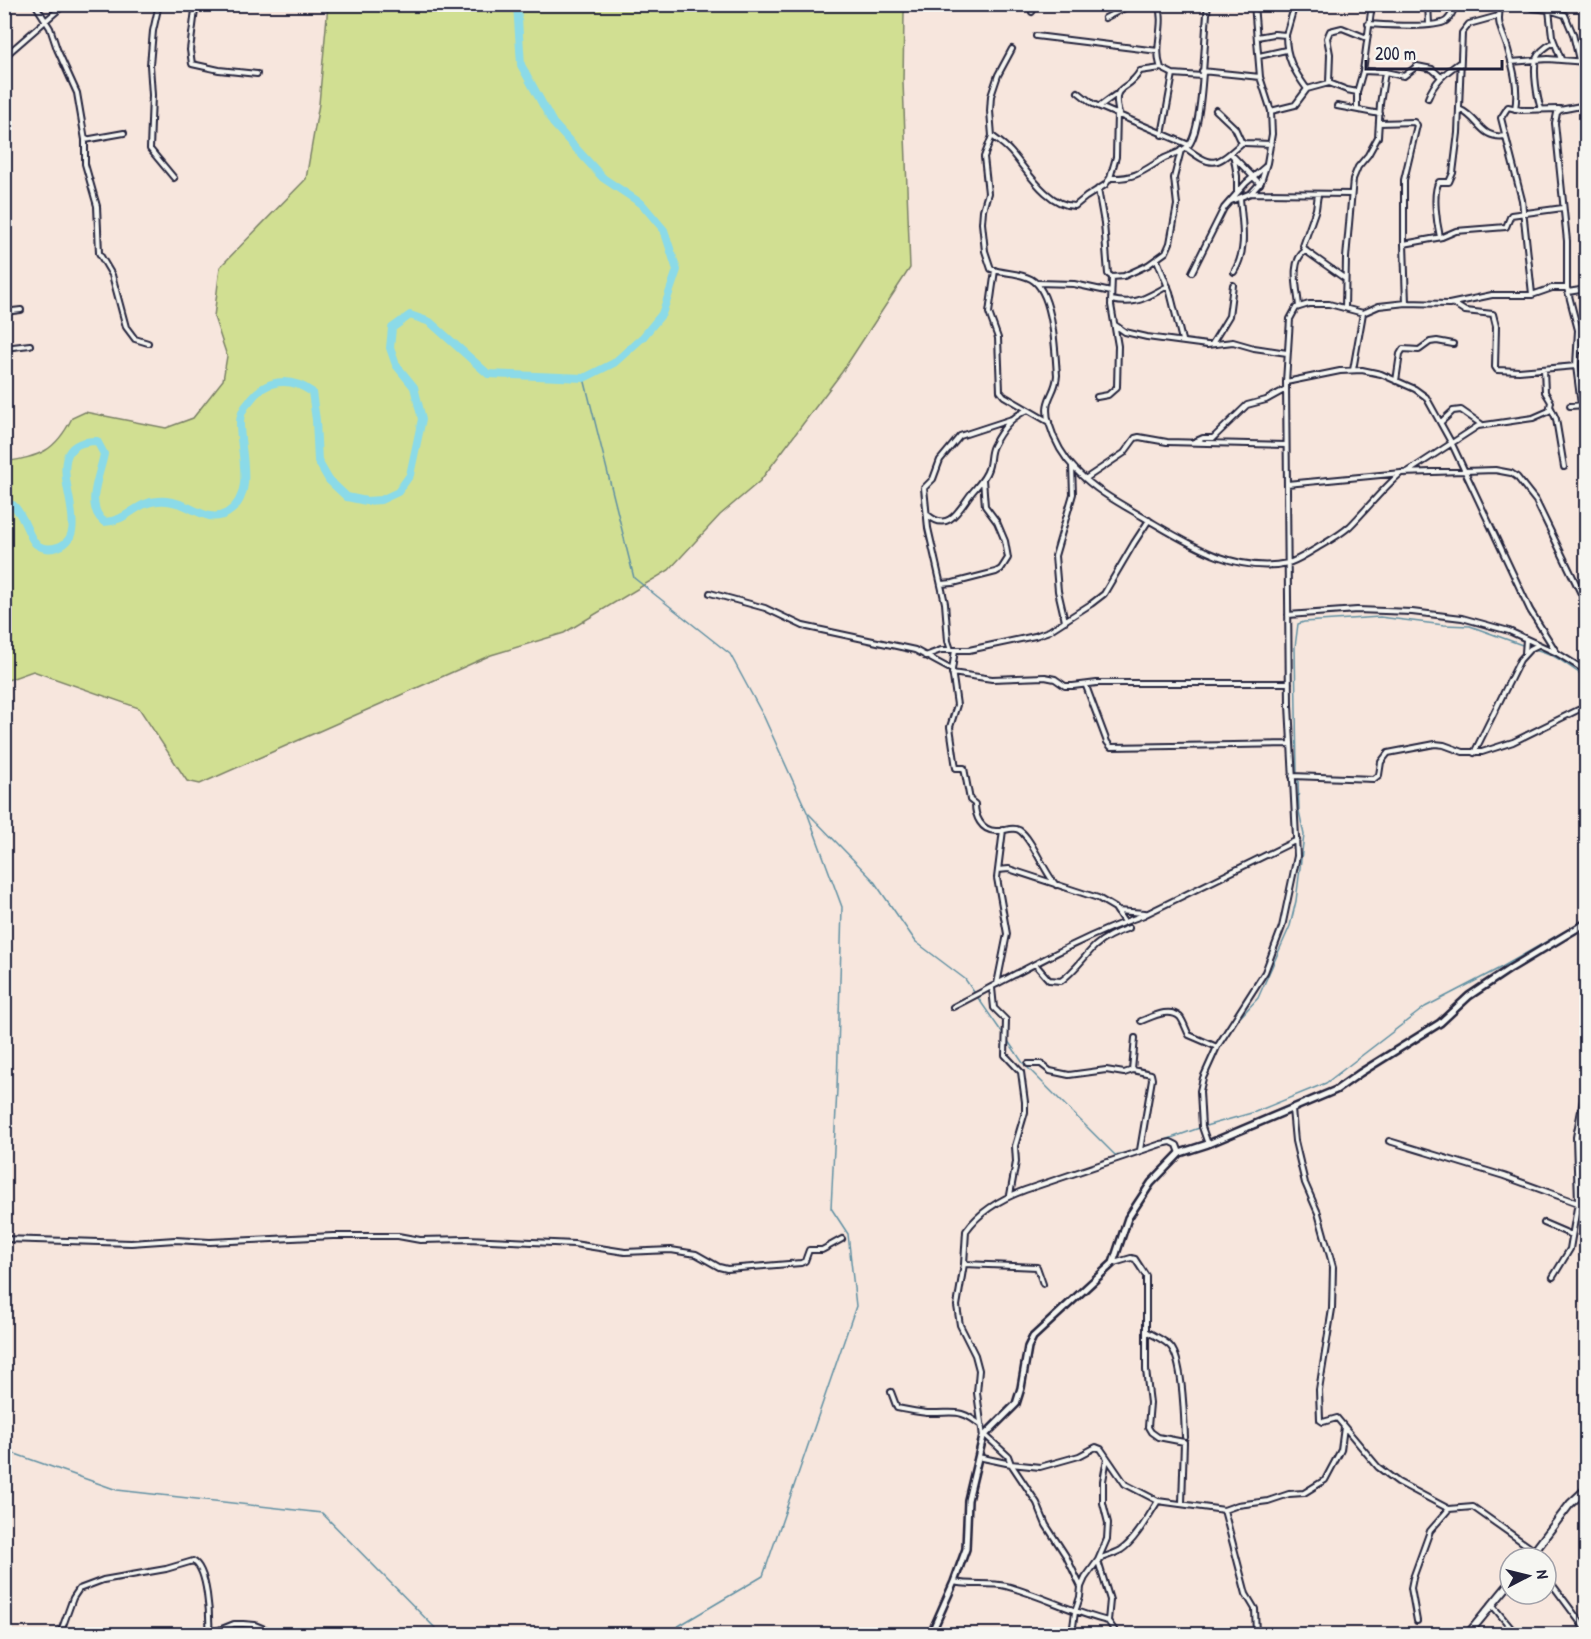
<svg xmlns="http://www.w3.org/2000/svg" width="1591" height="1639" font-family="'Patrick Hand',sans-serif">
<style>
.green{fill:#d1df92;stroke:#7a8066;stroke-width:1.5}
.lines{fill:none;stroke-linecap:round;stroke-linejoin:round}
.stream{stroke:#6190a3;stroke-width:1.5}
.river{stroke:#8bdae8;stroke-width:8}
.minor-casing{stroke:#22223b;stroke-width:8}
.tertiary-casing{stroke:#22223b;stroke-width:10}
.secondary-casing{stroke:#22223b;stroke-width:10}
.minor{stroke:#f6f6f2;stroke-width:4}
.tertiary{stroke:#f6f6f2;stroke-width:5}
.secondary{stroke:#f6f6f2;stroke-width:6}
</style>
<rect width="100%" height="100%" fill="#f7e6dd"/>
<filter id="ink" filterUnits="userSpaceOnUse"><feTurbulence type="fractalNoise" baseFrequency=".0167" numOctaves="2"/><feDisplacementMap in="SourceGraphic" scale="12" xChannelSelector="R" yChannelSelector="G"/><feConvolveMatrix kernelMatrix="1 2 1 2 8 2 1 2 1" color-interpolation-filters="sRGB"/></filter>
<g filter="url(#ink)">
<!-- green -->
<path class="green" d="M328,5H908L904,13L903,82L910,268L842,372L760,481L720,515L669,570L564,633L491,655L200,784L187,781L139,708L33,671L5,681V462C40,456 55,452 72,418L85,412L166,428L193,418L223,380L227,356L214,317L220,267L306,179L319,104Z"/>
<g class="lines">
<!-- stream -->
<path class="stream" d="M584,378L634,578L730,654L764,717L807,812L873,880L916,942L965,979L1005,1037
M1533,649C1553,652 1570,667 1586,678
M1297,774L1295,647L1298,624L1304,622L1380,617L1444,625L1470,626L1525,646
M1233,1025L1258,998L1290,926L1296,901L1304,835L1299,811L1298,779
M1008,1041L1023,1063L1115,1155L1138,1150
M1143,1148L1202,1127L1255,1112L1326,1083L1425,1007L1502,967L1586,919
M4,1450L117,1490L322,1513L441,1634
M665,1634L763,1576L856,1306L848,1234L831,1208L837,1089L842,907L808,815"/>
<!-- river -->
<path class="river" d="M4,507L13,505C25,516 28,537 36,544C41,548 48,549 54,548C106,538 25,441 97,441L104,454C100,476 84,505 104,522C128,521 136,502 158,501C164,500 174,502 180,504C196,509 210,523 227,513C257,495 239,449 240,422C240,415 244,407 249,402C265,379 289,376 312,392L316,420L318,461L329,480L347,497L366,501L381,500L398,492L410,475L422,419L414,387L396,365L390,348L392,328L410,315L430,322L488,374L584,378L614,363L643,337L662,314L677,270L664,230L642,204L603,178L553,123L521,65L517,4"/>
<!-- minor casing -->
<g class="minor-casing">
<path id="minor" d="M35,4L50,28L57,49L77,93L85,140V164L97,206L99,253L112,275L126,327L135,339L148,343
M159,4L153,31L150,65L152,95L150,149L174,178
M183,4L192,6L195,10L190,50L192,64L219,70L257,74
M1158,4C1166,24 1153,47 1161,68L1173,74L1202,76
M1428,4L1429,24
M1501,4C1496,24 1501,28 1507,46C1513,67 1519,88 1515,109
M1532,8L1549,10L1565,15L1573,34L1579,60
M1549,10L1552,36L1561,59
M1032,12L1037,4
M1105,18L1133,4
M1368,24C1384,25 1434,29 1446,21C1451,17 1454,10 1456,4
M1286,35C1286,58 1294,71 1307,89
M1036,36L1158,51
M1257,37L1274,34L1286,35L1295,4
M1012,49L998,75L991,96L990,111L992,136L984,157L988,193L983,210L982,223L985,251L991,269C1004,274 1018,272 1031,279C1054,292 1055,352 1057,375C1056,395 1042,398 1049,423C1054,440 1064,458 1076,470C1096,491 1119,503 1143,517C1186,542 1235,575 1288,563C1296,561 1305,555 1312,551C1325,543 1339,536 1350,526C1367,509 1382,489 1401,473
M1259,56L1286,50
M4,57L65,4
M1511,62L1548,59L1586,62
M1202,71L1260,77
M1363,71L1385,72L1404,76L1417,66L1432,69L1441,77
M1329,83L1330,54L1327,38L1330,31L1342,28L1367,38
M1078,92L1093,104L1189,145
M1428,98C1434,82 1445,73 1459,63
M1100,106L1115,95
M1337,106L1380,114
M1357,109V92L1363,71L1372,4
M1459,109C1480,118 1480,140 1506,136
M1541,109C1537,97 1533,72 1536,59C1539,51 1547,46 1554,42
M1216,110L1235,128L1241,141L1245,143L1271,144
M1271,111L1295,105L1307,89L1329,83L1347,90L1357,92
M1119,114C1111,81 1127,94 1140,71L1161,68
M1379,123L1414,122L1417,125L1404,180V244
M1162,135L1173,74
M992,136C999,141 1005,145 1011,152C1026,169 1048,207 1075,206L1086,197L1105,185L1110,178L1116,157L1117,113
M85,140L124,133
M1186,148C1215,170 1217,164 1243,142
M1231,154L1260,184
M1234,159L1237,176V193
M1110,178C1134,179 1142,172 1161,160C1169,155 1182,153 1189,145C1204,126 1204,33 1208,4
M1098,189L1104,223L1108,274L1112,277L1124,276L1148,265L1166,252L1170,243L1177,205L1174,178L1181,150
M1251,193L1351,194
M1318,194L1316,209L1303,246L1306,251L1344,278
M1231,201L1251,193L1261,182L1267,163L1272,134L1271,111L1260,77L1254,4
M1440,237C1437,224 1432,193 1439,182H1449L1453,173L1458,133L1462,33L1469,24L1498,16
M1157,260L1170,292L1182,340
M995,270L989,313L998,338L1000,391L1004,396L1049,422
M1192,272L1224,208L1246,183L1266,166
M1234,272C1248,249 1242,224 1240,198
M1037,283L1074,284L1111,292
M1568,292L1586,289
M1532,294L1522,200L1501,118L1508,107L1521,110L1559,109
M1111,300C1137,306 1146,297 1168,286
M1406,303L1404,244L1442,237L1456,231L1506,227L1511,215L1563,208
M1454,304L1465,311L1493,314L1496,326L1495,367L1497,370L1519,371L1576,366
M1299,307C1298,290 1289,262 1305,251
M1345,308L1346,258L1353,179L1358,167L1368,155L1378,137L1380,104L1385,72
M4,312L21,310
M1115,325L1125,332L1147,337L1207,345L1233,342L1254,348L1287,353
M1212,344L1229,316L1233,285
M4,348L30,345
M1577,350H1586
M1353,370L1362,319L1363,313L1379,306L1406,303L1449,304L1492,295H1532L1552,288H1567
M1396,381L1400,354L1403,349L1419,350L1430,342L1437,341L1453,344
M1286,382L1340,371L1362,370L1381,374L1415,389L1426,397L1452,444L1530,610L1557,653
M1097,397L1108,395L1117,387L1118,346L1111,305L1112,277
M1581,405L1576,366L1578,330L1567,288V241L1555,123L1557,113L1560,110L1586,105
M1570,406L1586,405
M1551,408L1556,419L1564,467
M1441,422L1453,411L1461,410L1481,424
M1194,442L1203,438H1213L1247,405L1266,400L1286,389
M1406,473L1478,426L1533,418L1549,411L1551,402L1545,392L1544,369
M1085,479L1124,453L1135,438L1139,437L1167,442L1286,445
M1287,484L1401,473L1495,470L1511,473L1517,477L1536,501L1586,604
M928,515C948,533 959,510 970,495C976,487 985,479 988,469C991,461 989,454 993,446C1000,432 1011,416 1028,410
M941,584L953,583L996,572L1001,569L1008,558L1005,541L997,522L985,506L983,479
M710,593L765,608L803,626L915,650L952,670
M1288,615L1357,610L1412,612L1462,618L1509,631L1557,653L1586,671
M1065,621L1058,591L1055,556L1073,494L1072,466
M951,650L948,641L945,603L928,528L924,488L933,479L940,460L960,436L1012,419
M955,650L952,670L957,705L950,727L956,768H964L970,800L975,804C975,816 981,831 996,831C1004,832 1011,826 1019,830C1032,838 1044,872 1056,885
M1525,653L1526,639
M925,656L941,650H969L1035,636L1049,631L1091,604L1104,594L1134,543L1149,520
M952,673L992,679L1045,677L1055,679L1065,686H1073L1097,683H1289
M1086,686L1107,742L1111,747L1290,744
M1474,753L1520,660L1530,649L1538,645
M1292,776L1374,779L1379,775L1381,762L1388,753L1435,744L1444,745L1463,752H1482L1513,742L1586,706
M998,870L1009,869L1098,898L1115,908L1124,922
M1117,911L1145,913
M1035,964L1049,980L1061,981C1075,971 1083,958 1095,946C1105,937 1117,932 1129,928
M997,984L1007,934L997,878L1003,830
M992,988L994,1008L1006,1020L1005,1055L1021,1072L1025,1102V1112L1015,1146L1016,1162L1010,1195
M953,1007C1016,975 1077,938 1144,915L1297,840
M1141,1021C1152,1017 1169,1007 1180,1017C1184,1022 1186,1030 1189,1035L1217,1047
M1028,1064H1041L1050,1071L1069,1075L1106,1070L1124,1073L1133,1070L1151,1074L1152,1079L1140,1150
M1132,1070L1135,1038
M1292,1109L1295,1141L1305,1183L1318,1213L1333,1267L1332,1309L1319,1390L1320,1420L1323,1422L1337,1418L1378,1467L1398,1482L1449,1509
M1389,1141L1504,1176L1586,1206
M1208,1144L1202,1127L1200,1091L1203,1078L1217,1047L1265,972L1282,927L1297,856L1289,705L1286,382L1290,319L1296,308L1309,304H1329L1363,313
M1544,1223L1572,1235
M4,1239L131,1243L175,1240L210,1242L333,1236H398L420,1240L468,1239L574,1244L625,1252L671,1250L696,1254L719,1267L727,1269L801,1263L805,1261L809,1250H822L842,1239
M1114,1263L1131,1258L1135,1259L1146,1276V1370L1150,1403L1148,1427L1151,1432L1158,1437L1184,1442L1182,1503
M964,1264L1037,1267L1043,1284
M1553,1277L1570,1249L1573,1231L1578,1202L1576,1137L1586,1084
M1146,1331C1154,1336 1165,1340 1171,1347C1183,1362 1184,1416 1185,1437
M891,1392L897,1408C907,1410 917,1412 927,1413C954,1414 959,1407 982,1426
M985,1435L1008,1456L1011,1464L1037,1503L1046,1525L1066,1556L1081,1587
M983,1437L977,1393L979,1370L975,1355L960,1325L957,1306L964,1264L966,1231C980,1211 1003,1198 1025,1190L1161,1144L1171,1142L1177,1145L1180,1153
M978,1457L1011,1464L1040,1467L1079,1456L1096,1447L1101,1449L1125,1484L1158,1501
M1224,1510L1238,1505L1268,1501L1289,1494L1304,1493L1325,1480L1341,1450L1344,1427
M1099,1559C1106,1556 1114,1554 1121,1550C1135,1541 1149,1515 1158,1501L1224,1510L1246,1594L1255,1609L1256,1634
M1098,1561L1110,1600L1108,1621L1117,1634
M1546,1576L1586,1630
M954,1582C971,1586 989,1582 1006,1586C1041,1595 1073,1613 1108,1621
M1492,1605L1516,1634
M1417,1621L1411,1588L1413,1578L1430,1531L1449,1509L1473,1507L1535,1551
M60,1634L73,1598L79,1589L103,1580L166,1569L193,1561C208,1568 210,1618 209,1634
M209,1634L234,1624H243L255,1625L274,1633L301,1634
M1072,1634L1075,1612L1080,1597L1081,1587L1085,1578L1098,1560L1107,1539L1108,1523L1103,1503V1481L1107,1458"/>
</g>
<!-- tertiary casing -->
<g class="tertiary-casing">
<path id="tertiary" d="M931,1634L954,1582L966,1549L968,1500L983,1437L1016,1404L1021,1388L1028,1347L1033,1337L1113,1263L1128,1218L1151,1183L1180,1153L1208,1144L1336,1090L1360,1073L1440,1023L1469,996L1511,968L1586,923"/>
</g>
<!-- secondary casing -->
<g class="secondary-casing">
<path id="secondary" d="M1529,1558L1570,1504L1586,1489
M1468,1634L1510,1583"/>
</g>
<!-- minor -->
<use href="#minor" class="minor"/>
<!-- tertiary -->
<use href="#tertiary" class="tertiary"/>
<!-- secondary -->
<use href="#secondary" class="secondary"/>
</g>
</g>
<!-- margin -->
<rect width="1591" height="1639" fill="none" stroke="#f6f6f2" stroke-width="24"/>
<rect x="12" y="12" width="1567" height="1615" fill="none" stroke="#22223b" stroke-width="2" filter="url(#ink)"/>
<!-- north arrow -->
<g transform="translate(1528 1576) rotate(83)"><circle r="28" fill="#f6f6f2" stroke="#a1a1a9" stroke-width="1.5"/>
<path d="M0-4.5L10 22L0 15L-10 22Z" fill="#22223b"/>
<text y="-9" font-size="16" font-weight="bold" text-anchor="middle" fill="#22223b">N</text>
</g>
<!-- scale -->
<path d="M1366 60v9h136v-9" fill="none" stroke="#22223b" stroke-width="3"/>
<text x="1375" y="60" font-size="18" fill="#22223b" stroke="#f6f6f2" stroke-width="4.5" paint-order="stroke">200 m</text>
</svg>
